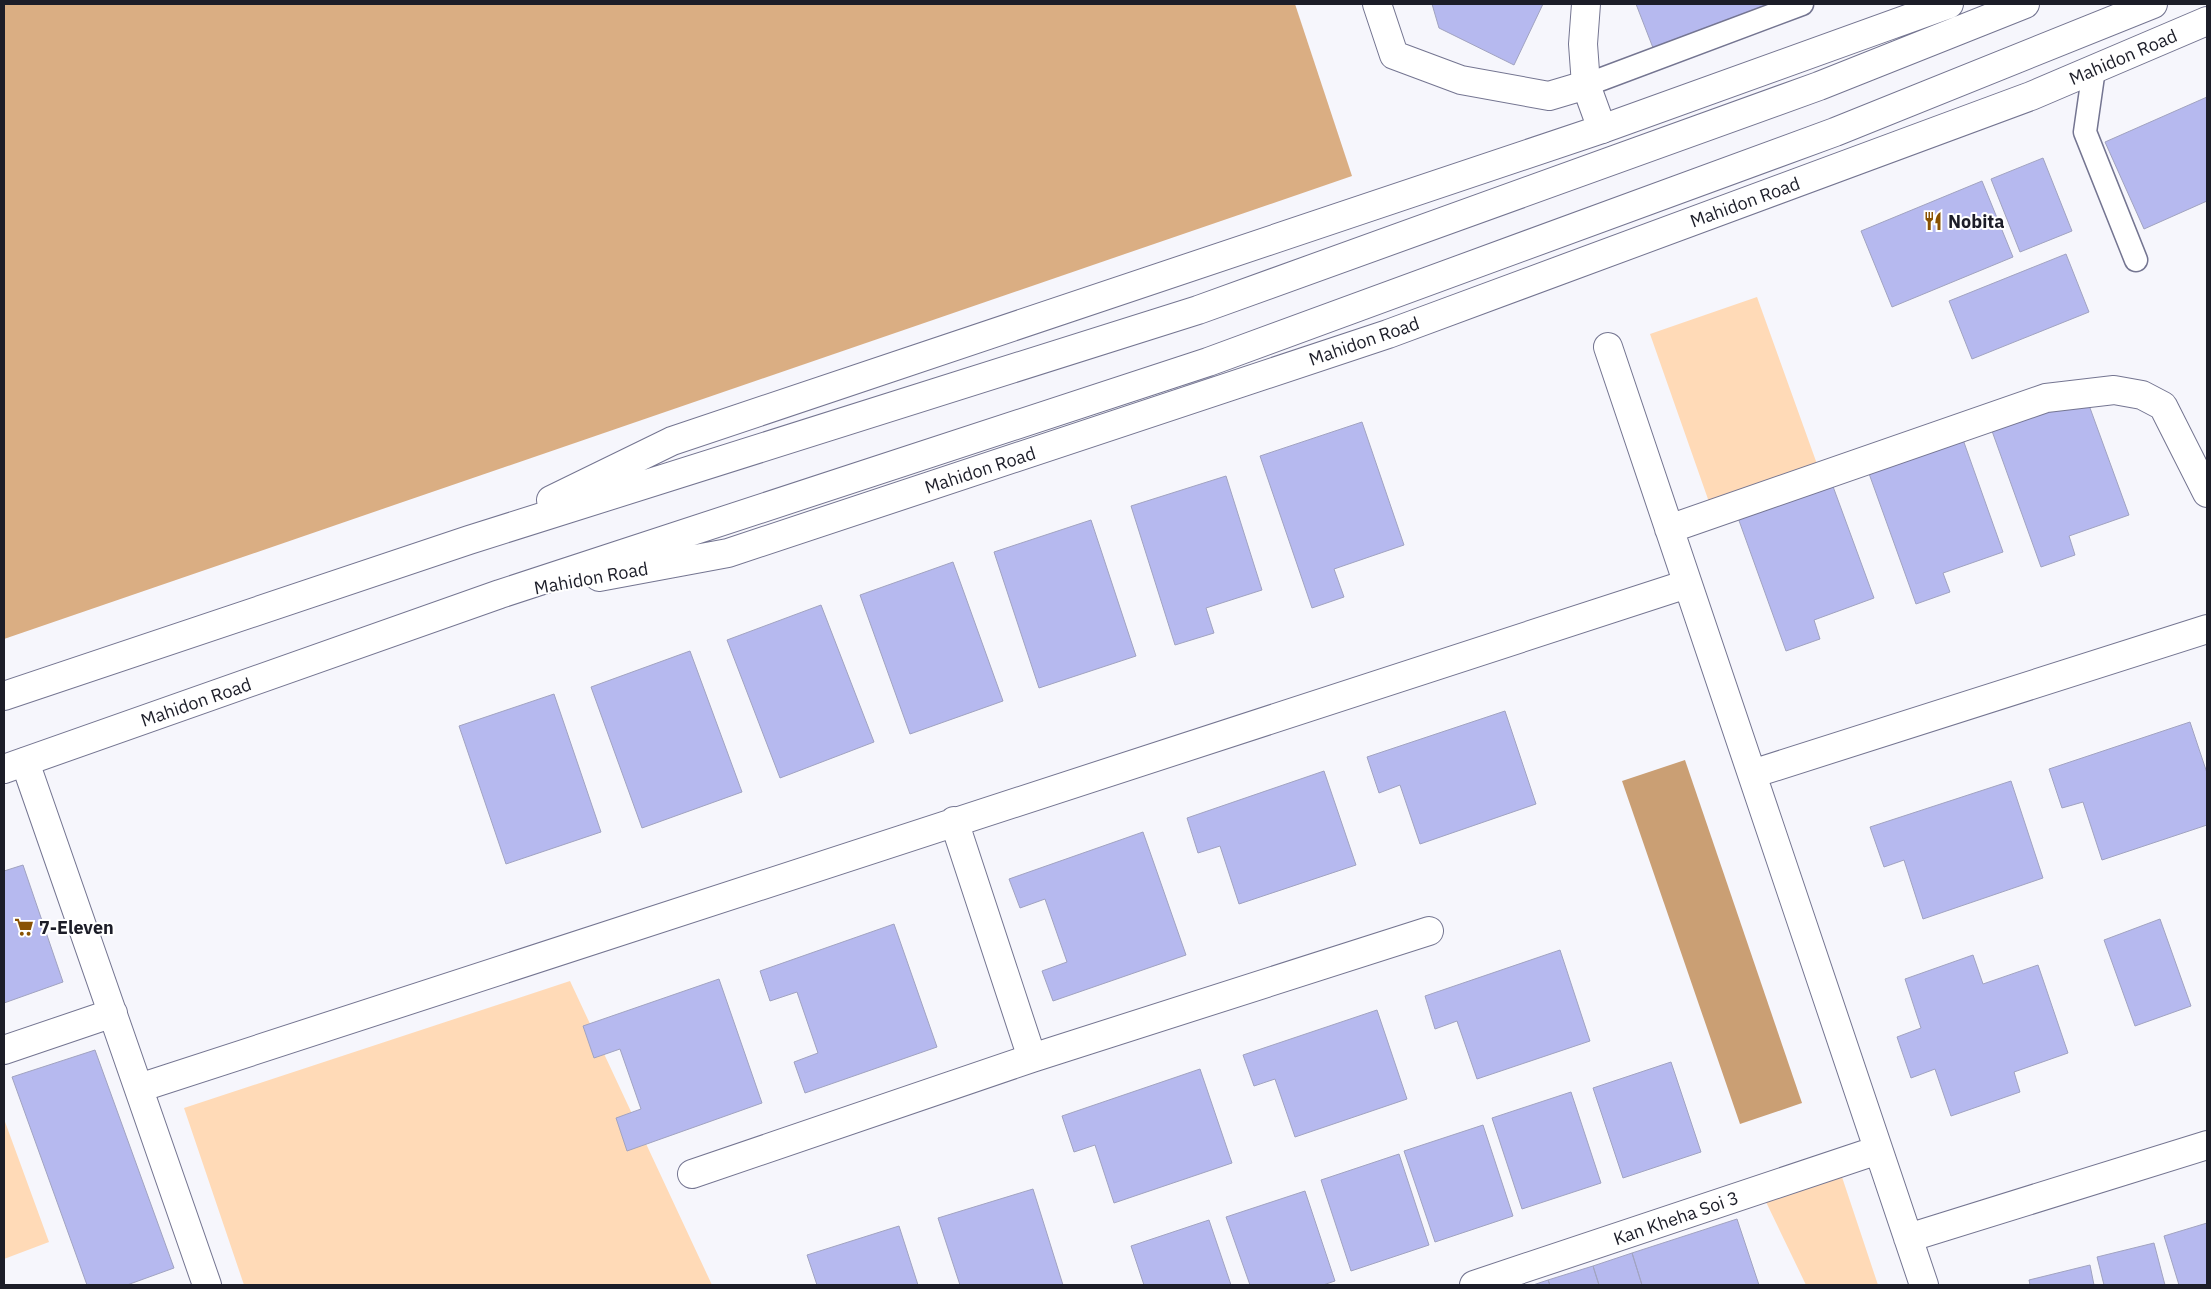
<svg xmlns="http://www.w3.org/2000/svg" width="2211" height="1289" font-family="'IBM Plex Sans',sans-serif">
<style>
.green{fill:#ffdab7}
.forest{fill:#daae83}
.water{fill:#ca9f74}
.building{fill:#b6b9ef;stroke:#a1a3c0}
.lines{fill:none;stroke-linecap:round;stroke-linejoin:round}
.service-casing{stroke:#747591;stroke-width:25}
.minor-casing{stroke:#747591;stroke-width:30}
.secondary-casing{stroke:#747591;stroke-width:30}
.service{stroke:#fff;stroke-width:22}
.minor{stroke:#fff;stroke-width:28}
.secondary{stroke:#fff;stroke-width:28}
.labels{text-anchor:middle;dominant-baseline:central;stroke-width:4;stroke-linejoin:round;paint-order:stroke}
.street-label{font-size:18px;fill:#1c1d28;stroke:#fff}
.poi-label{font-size:18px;font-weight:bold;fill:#1c1d28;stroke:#fff;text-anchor:start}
</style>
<rect width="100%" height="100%" fill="#f6f6fc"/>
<!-- green -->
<path class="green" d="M1757,297L1817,464L1709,502L1650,334Z
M570,981L712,1285H244L184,1108Z
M4,1119L49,1242L4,1259Z
M1842,1177L1878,1285H1806L1766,1202Z"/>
<!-- forest -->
<path class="forest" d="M4,4H1295L1352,176L4,639Z"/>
<!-- water -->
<path class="water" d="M1685,760L1802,1103L1740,1124L1622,781Z"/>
<!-- building -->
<path class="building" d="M1432,4H1543L1514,65L1439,28Z
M1636,4H1782L1655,53Z
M2207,97V201L2144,229L2105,142Z
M2043,158L2072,231L2020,252L1991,179Z
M1982,181L2013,257L1892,307L1861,231Z
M2066,254L2089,312L1972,359L1949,301Z
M2086,397L2129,515L2069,536L2075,555L2041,567L1992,431Z
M1362,422L1404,545L1334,569L1344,597L1312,608L1260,456Z
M1961,434L2003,552L1943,573L1950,592L1916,604L1867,468Z
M1226,476L1262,590L1206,608L1214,633L1175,645L1131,506Z
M1831,481L1874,598L1814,620L1820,639L1786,651L1737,515Z
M1091,520L1136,656L1039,688L994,552Z
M953,562L1003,701L910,734L860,595Z
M821,605L874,742L780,778L727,640Z
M690,651L742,792L642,828L591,687Z
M554,694L601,832L506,864L459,726Z
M1505,711L1536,804L1420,844L1400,785L1379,793L1367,757Z
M2190,722L2207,773V825L2102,860L2083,802L2062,808L2049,769Z
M1324,771L1356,865L1239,904L1220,846L1198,853L1187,818Z
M2011,781L2043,878L1923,919L1904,860L1884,867L1870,827Z
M1143,832L1186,955L1053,1001L1042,971L1067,962L1045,899L1020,908L1009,879Z
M23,865L63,982L4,1003V871Z
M2160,919L2191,1006L2135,1026L2104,940Z
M894,924L937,1047L805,1093L794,1062L818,1053L797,992L770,1001L760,971Z
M1560,950L1590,1041L1477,1079L1457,1021L1435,1029L1425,996Z
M1973,955L1983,984L2038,965L2068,1053L2014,1072L2020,1092L1951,1116L1935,1069L1911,1078L1897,1037L1921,1028L1905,979Z
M719,979L762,1103L627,1151L616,1118L641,1109L620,1049L594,1058L583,1026Z
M1377,1010L1407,1099L1295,1137L1275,1079L1254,1086L1243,1055Z
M95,1050L174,1268L127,1285H87L12,1077Z
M1671,1062L1701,1152L1623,1178L1593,1088Z
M1200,1069L1232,1163L1114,1203L1095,1145L1074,1152L1062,1116Z
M1571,1092L1601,1183L1522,1209L1492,1118Z
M1483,1125L1513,1216L1435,1242L1404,1151Z
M1399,1154L1429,1245L1351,1271L1321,1180Z
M1033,1189L1063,1285H960L938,1218Z
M1305,1191L1335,1281L1323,1285H1250L1226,1217Z
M1737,1219L1759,1285H1642L1632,1253Z
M1209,1220L1231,1285H1144L1131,1246Z
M2207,1223V1285H2179L2164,1236Z
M899,1226L918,1285H817L807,1255Z
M2154,1243L2165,1285H2104L2097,1257Z
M1632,1253L1642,1285H1599L1593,1266Z
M2090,1265L2094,1285H2030L2029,1280Z
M1593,1266L1599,1285H1550L1548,1280Z
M1548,1280L1550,1285H1533Z"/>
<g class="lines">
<!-- service casing -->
<g class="service-casing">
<path id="service" d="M2094,69L2085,132L2136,260
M1586,85L1802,4"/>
</g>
<!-- minor casing -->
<g class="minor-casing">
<path id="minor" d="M1377,4L1394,55L1461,80L1549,96L1586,85
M1586,4L1583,44L1586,85L1602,129
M1608,347L1924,1285
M1669,529L2046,398L2114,390L2142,395L2163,406L2207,493
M25,762L207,1285
M1752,774L2207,629
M954,821L1032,1058
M4,1050L113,1013
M139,1088L1687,584
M692,1174L1032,1058L1429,931
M1908,1238L2207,1145
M1474,1285L1878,1150"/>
</g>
<!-- secondary casing -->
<g class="secondary-casing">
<path id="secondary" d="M551,500L672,441L1602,129L1949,4
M599,577L728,553L1388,334L2031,96L2207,21
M4,696L469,540L1198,310L1819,86L2025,4
M4,769L500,594L1208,362L1835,132L2153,4"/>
</g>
<!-- service -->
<use href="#service" class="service"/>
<!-- minor -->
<use href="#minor" class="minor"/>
<!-- secondary -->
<use href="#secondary" class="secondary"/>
</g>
<!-- icons -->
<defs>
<g id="restaurant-bare" transform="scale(1.5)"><path d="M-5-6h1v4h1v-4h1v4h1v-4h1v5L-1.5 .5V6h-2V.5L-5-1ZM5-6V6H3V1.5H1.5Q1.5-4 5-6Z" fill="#895202" stroke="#fff" stroke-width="2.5" paint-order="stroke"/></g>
<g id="supermarket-bare" transform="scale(1.5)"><path d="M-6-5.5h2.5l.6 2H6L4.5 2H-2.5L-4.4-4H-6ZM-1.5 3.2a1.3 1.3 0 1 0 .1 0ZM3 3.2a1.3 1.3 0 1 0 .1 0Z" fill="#895202" stroke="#fff" stroke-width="2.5" paint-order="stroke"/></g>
</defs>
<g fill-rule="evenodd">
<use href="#restaurant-bare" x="1933" y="221"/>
<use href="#supermarket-bare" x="24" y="927"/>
</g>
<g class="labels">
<!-- street labels -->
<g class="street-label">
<text transform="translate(2123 57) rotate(-23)">Mahidon Road</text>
<text transform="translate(1745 202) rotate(-20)">Mahidon Road</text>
<text transform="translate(1364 341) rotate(-19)">Mahidon Road</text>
<text transform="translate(980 470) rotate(-18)">Mahidon Road</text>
<text transform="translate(591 578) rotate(-10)">Mahidon Road</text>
<text transform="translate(196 702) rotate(-19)">Mahidon Road</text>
<text transform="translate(1676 1218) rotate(-19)">Kan Kheha Soi 3</text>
</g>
<!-- poi labels -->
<g class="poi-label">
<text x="1948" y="221">Nobita</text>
<text x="39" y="927">7-Eleven</text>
</g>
</g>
<!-- border -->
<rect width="2211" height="1289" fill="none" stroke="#1c1d28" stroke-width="10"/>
</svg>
